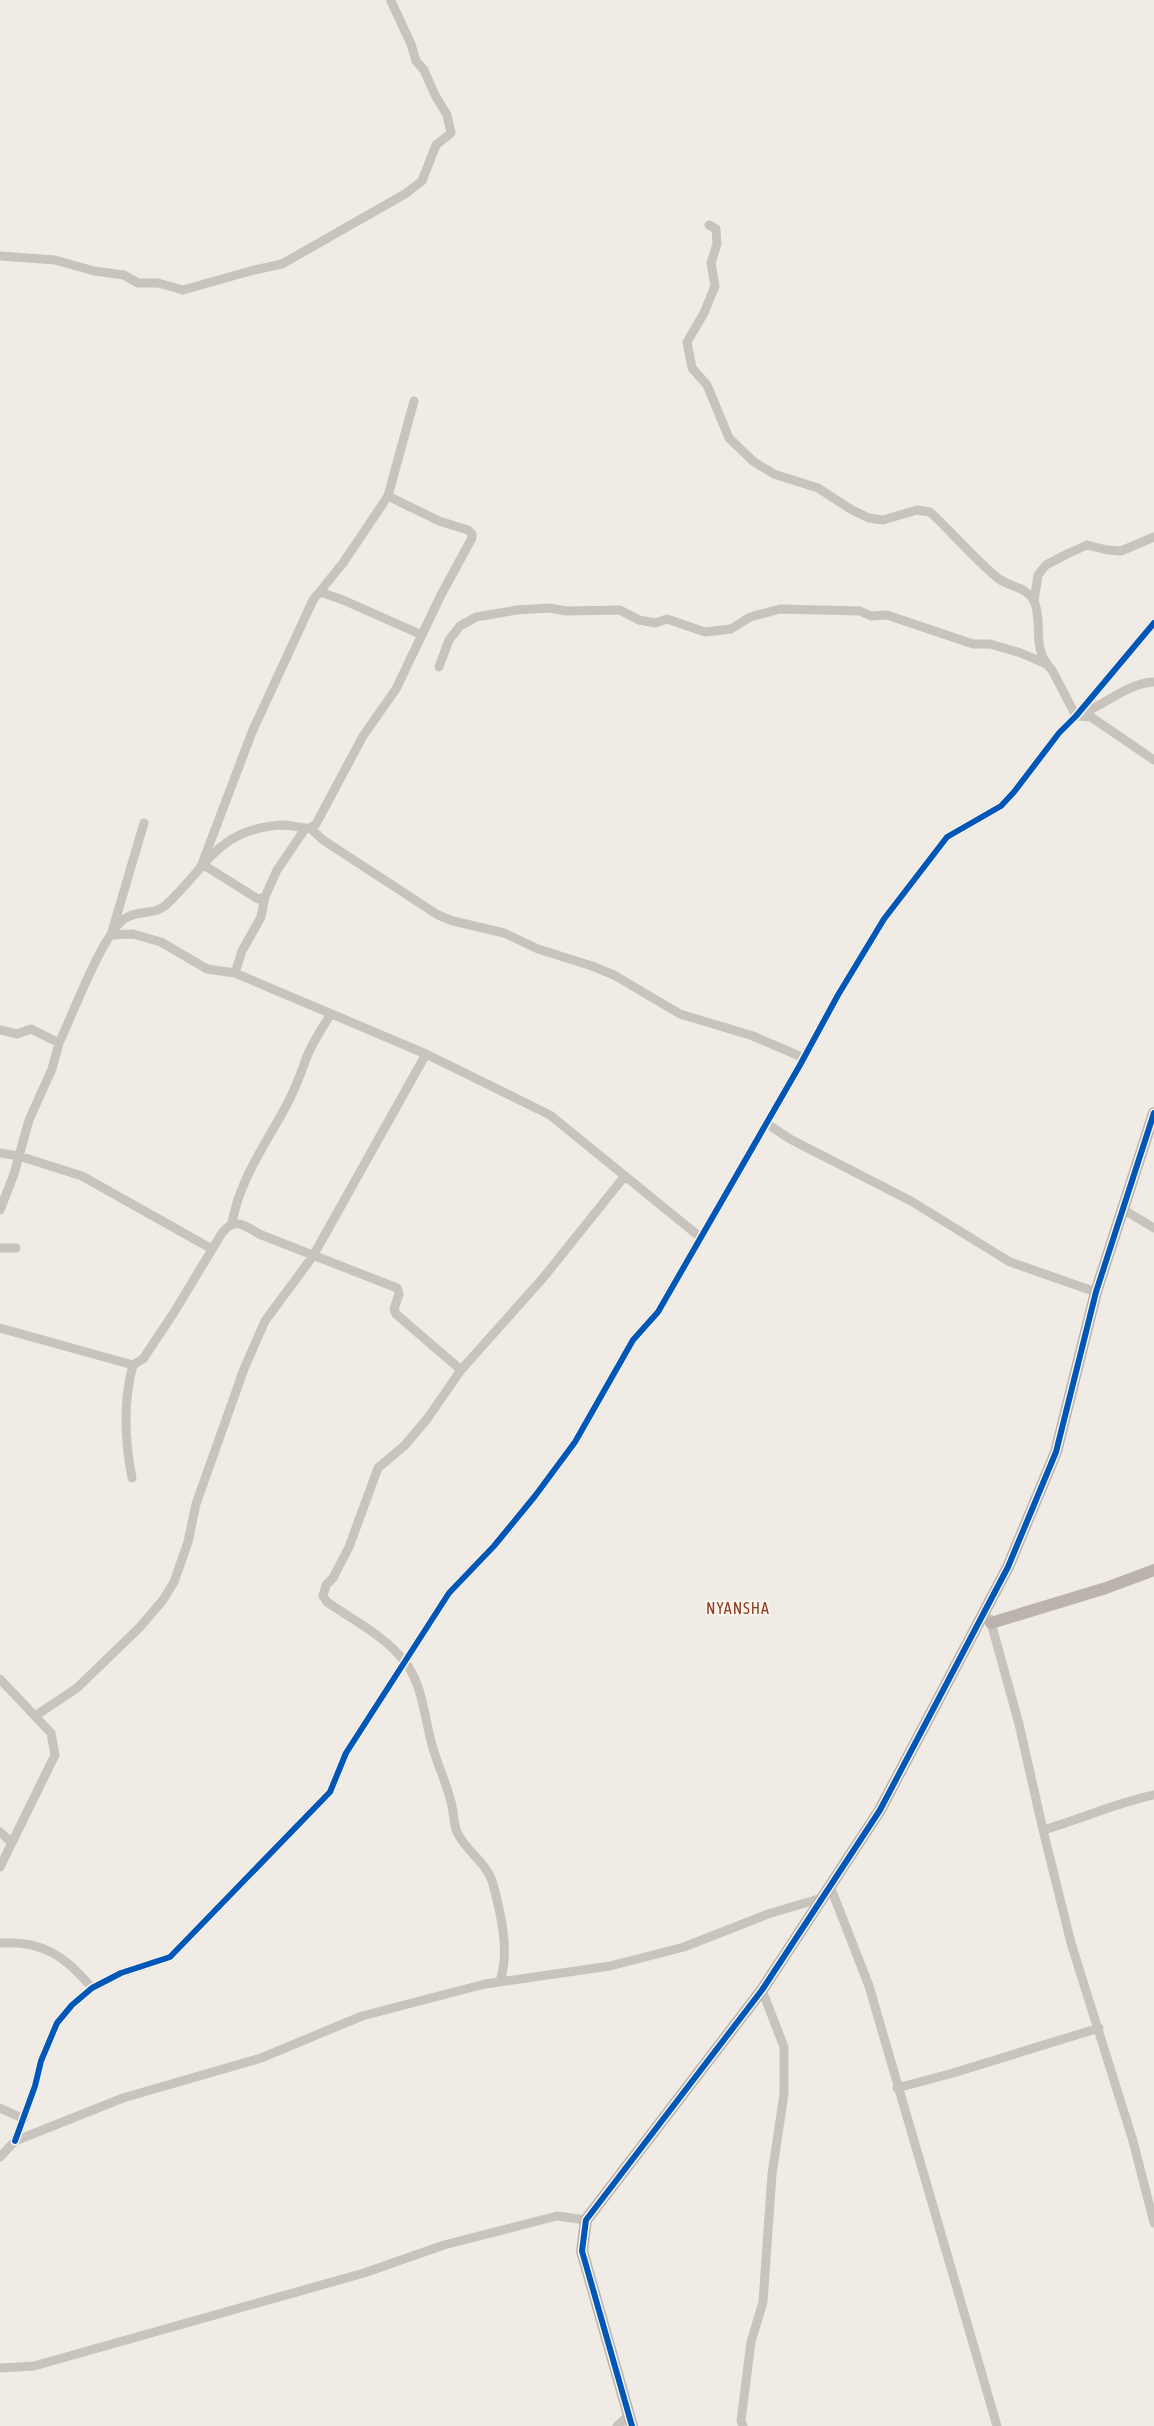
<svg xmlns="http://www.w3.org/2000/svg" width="1154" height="2426" font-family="'Asap Condensed',sans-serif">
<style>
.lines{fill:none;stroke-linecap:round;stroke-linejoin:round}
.street{stroke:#c9c3be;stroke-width:9}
.secondary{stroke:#bab3ae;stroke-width:12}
.cycleway-casing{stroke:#fbf5ee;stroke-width:9}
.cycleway{stroke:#0057b8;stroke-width:6}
.labels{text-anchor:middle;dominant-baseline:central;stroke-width:4;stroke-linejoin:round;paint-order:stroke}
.quarter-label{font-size:16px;letter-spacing:1px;fill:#8c3b22;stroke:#fbf5ee}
</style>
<rect width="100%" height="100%" fill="#f0ebe5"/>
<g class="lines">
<!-- street -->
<path class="street" d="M709,225L716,229L717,244L711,263L715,286L704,313L687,342L692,368L707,385L729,438L754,462L774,474L818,488L852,510L869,518L883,520L917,510L930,512C953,533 974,559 999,579C1010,587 1027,587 1034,601C1044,623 1030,648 1052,670L1076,716
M0,256L55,260L94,271L124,275L138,283H158L183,290L254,270L282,264L405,194L422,181L436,145L451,133L447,115L435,95L424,70L416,61L411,44L391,1
M320,592L343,600L422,635
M1034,601L1038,575L1046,565L1067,554L1087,545L1107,550L1121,551L1154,537
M439,667L449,640L460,626L476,617L517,610L550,608L566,611L620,610L639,620L655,623L667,619L705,632L731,629L750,617L780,609L860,611L871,616L887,615L973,644H990L1021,653L1046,664
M1079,715C1104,706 1127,683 1154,682
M1076,716L1091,717L1154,760
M144,823L111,935L133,934L161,942L207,969L235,973L426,1054L550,1115L700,1237
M310,828L323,840L438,915L453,921L504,933L538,949L592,966L614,975L680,1014L753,1036L804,1058
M305,829L277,870L265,897L258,899L202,864L252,732L313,600L343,563L388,496L414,401
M235,973L242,951L261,917L265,897
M0,1030L17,1034L31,1029L59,1043C73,1014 101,937 124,919C137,909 154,916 166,905C208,866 217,828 284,825C293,825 302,829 310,828L316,824L363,736L396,689L441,595L472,538V534L468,530L439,521L388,496
M766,1123L790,1139L911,1201L1010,1262L1096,1292
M0,1153L19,1156L82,1176L212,1249
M0,1210L14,1174L29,1120L52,1069L59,1043
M1124,1210L1154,1228
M232,1223C239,1181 265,1145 285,1108C294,1092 300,1076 306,1059C311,1044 322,1029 330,1015
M0,1248H16
M0,1328L133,1365L143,1359L173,1314L222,1233C234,1217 245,1225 259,1234L397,1288L399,1294L394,1309L396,1314L461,1370
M132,1478C125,1442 123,1401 133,1365
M990,1619L1019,1724L1043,1830C1081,1819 1116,1803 1154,1795
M0,1679L51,1733L55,1755L0,1867
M35,1716L77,1688L140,1627L163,1600L174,1582L188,1542L196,1504L244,1369L265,1321L313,1256L426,1054
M1043,1830L1071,1943L1133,2141L1154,2223
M0,1832L11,1842
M830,1886L869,1986L997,2426
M0,1943C42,1940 65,1956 92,1988
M500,1981C510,1952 501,1914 493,1884C487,1862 466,1852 457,1832C453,1823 454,1811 451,1802C446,1781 436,1762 431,1741C424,1714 422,1684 405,1662C385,1636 353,1620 327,1602L323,1596L326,1585L333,1578L349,1547L378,1468L405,1445L427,1419L461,1370L543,1278L624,1177
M897,2088L953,2073L1099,2028
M0,2108L24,2119
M15,2141L35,2086L41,2061L57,2023L72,2005L92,1988L121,1973L170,1957L330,1792L346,1753L449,1593L494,1546L535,1496L575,1442L633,1340L658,1312L800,1065L838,995L884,919L947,837L1001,806L1014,792L1059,733L1076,716L1154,623
M0,2157L15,2141L123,2098L261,2058L362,2016L485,1984L610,1966L684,1947L768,1914L822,1898
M0,2368L34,2366L364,2273L444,2245L557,2216L586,2220
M617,2426L629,2415
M743,2426L741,2421L751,2342L763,2302L772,2174L784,2094V2047L762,1990"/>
<!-- secondary -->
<path class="secondary" d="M991,1623L1106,1588L1154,1570
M632,2426L582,2251L586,2220L762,1990L880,1810L1008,1567L1056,1452L1096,1292L1154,1113"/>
<!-- cycleway casing -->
<g class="cycleway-casing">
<path id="cycleway" d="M15,2141L35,2086L41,2061L57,2023L72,2005L92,1988L121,1973L170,1957L330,1792L346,1753L449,1593L494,1546L535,1496L575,1442L633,1340L658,1312L800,1065L838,995L884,919L947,837L1001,806L1014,792L1059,733L1076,716L1154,623
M632,2426L582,2251L586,2220L762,1990L880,1810L1008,1567L1056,1452L1096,1292L1154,1113"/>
</g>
<!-- cycleway -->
<use href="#cycleway" class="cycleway"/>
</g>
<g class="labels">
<!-- quarter labels -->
<g class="quarter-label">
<text x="738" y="1608">NYANSHA</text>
</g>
</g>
</svg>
